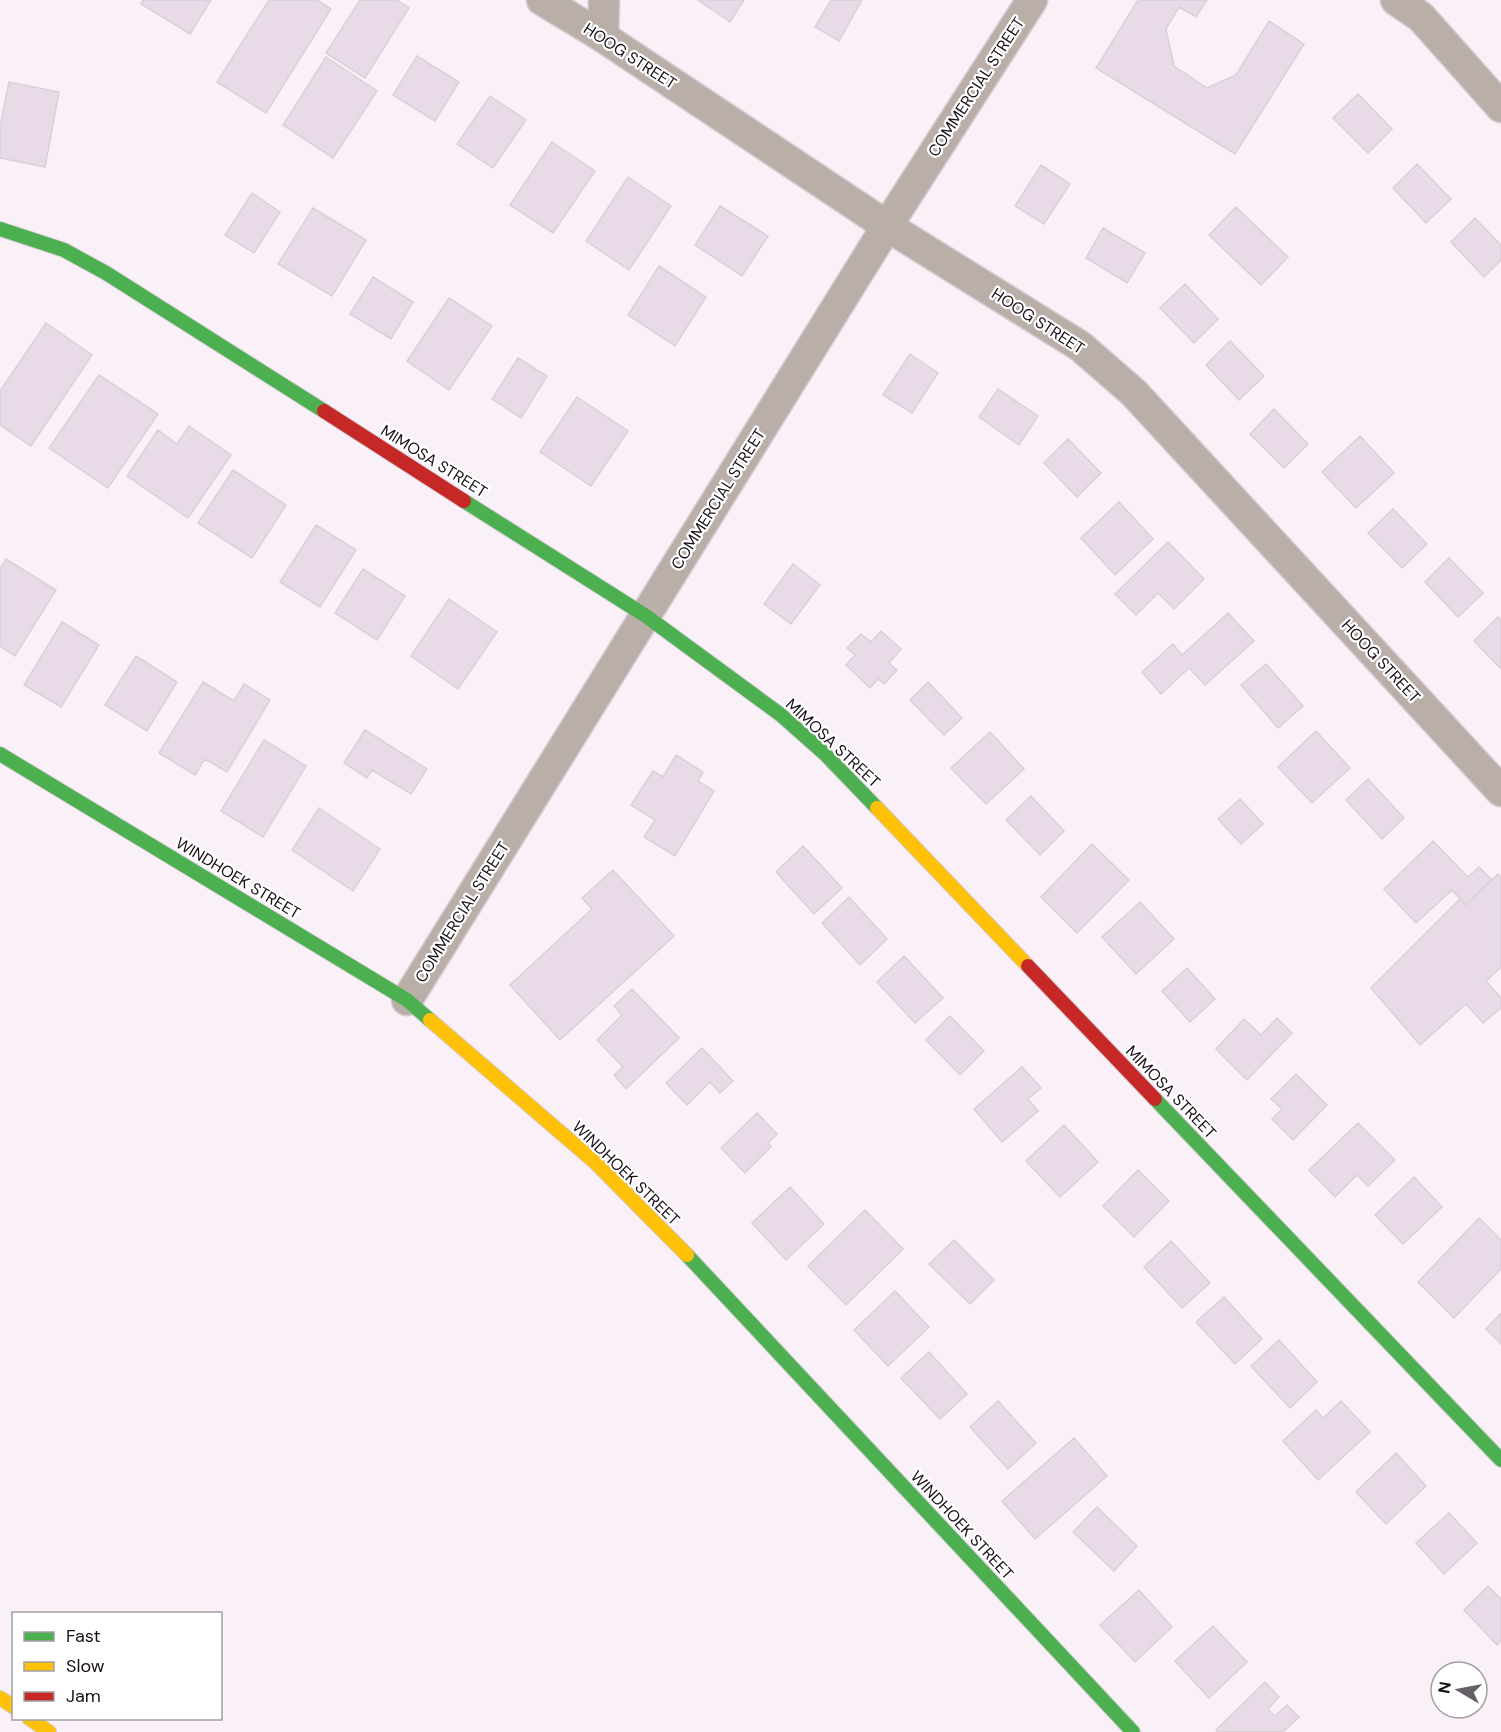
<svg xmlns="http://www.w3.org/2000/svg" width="1501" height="1732" font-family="'DM Sans',sans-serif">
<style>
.building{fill:#e9dae8;stroke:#d9d0d8;stroke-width:1.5}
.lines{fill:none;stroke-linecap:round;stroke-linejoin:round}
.street-casing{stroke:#d5cdd3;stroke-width:33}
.fast-casing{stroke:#d5cdd3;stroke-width:16}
.slow-casing{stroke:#d5cdd3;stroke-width:16}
.jam-casing{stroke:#d5cdd3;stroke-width:16}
.street{stroke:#baafa8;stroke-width:30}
.fast{stroke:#4caf50;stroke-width:14}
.slow{stroke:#ffc107;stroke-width:14}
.jam{stroke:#c62828;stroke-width:14}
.labels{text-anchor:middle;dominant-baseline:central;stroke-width:4.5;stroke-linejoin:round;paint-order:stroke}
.street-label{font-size:16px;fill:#180f18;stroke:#fff}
</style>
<rect width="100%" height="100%" fill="#faf0f8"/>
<!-- building -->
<path class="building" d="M143,0H211L190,34L141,4Z
M269,0H317L331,9L266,113L217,82Z
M360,0H397L409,8L365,78L326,53Z
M698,0H744L730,22Z
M831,0H862L839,41L815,27Z
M1138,0H1207L1196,17L1179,7L1166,29L1174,66L1207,88L1236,75L1269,21L1304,44L1235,154L1096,68Z
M417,56L459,82L435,121L393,95Z
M326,57L377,91L333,158L283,125Z
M9,82L59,92L45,167L0,158V127Z
M1358,94L1392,129L1368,153L1333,118Z
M490,96L526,120L493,168L457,144Z
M552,142L595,171L553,233L510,205Z
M1417,164L1451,199L1426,223L1393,188Z
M1041,165L1070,184L1044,224L1015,206Z
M628,177L671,206L629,270L586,241Z
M252,193L280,212L254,253L225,235Z
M720,206L768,236L742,276L695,245Z
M1236,207L1288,257L1261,285L1209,235Z
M313,208L366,240L332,296L278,264Z
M1475,218L1501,245V260L1484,277L1451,242Z
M1103,228L1145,253L1127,283L1086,258Z
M659,266L706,297L675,346L628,315Z
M373,277L413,302L391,339L350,314Z
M1185,284L1218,319L1194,343L1160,308Z
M449,298L492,326L449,390L407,361Z
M46,323L92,355L31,446L0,425V391Z
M1230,341L1264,376L1239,400L1206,365Z
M910,354L938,373L912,413L883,395Z
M518,358L547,376L521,418L492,399Z
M99,375L158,414L108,488L49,448Z
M998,389L1038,416L1019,445L979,417Z
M577,397L628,431L591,486L540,452Z
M1274,409L1308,444L1284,468L1250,434Z
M189,426L231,455L188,518L127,476L158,430L177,444Z
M1360,436L1394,473L1356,508L1322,472Z
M1068,439L1101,473L1077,497L1044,463Z
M233,470L286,505L252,558L198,523Z
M1119,502L1153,539L1115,575L1081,538Z
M1393,509L1427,544L1402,568L1368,533Z
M316,525L356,550L320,607L280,582Z
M1168,542L1204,579L1174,609L1158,593L1136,615L1115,594Z
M1449,558L1483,593L1458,617L1425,582Z
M6,559L56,590L15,656L0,646V569Z
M793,564L820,585L791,624L764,604Z
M363,569L405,596L377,640L335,613Z
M449,599L497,632L458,689L411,656Z
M1228,613L1254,641L1205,685L1189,668L1161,694L1142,672L1173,644L1182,655Z
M1498,617L1501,620V669L1474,641Z
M62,622L99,645L61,707L24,685Z
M881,631L901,649L889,663L897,670L884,684L878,679L870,688L846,665L855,655L847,648L861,634L871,642Z
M136,656L177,682L147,731L105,705Z
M1266,664L1303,706L1278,728L1241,685Z
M203,682L234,701L244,684L270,700L227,772L205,759L195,775L159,753Z
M928,682L962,718L944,735L910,700Z
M365,730L427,769L411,794L372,770L367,778L344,763Z
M1316,731L1350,768L1312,803L1278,767Z
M990,732L1024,769L986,804L951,768Z
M264,740L306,766L263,837L221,811Z
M676,755L703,772L698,781L714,791L675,856L644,837L655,820L631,805L653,771L663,777Z
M1368,779L1404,818L1382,839L1346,800Z
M1031,796L1064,831L1040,855L1006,820Z
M1240,799L1263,824L1241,844L1218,819Z
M319,808L380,849L353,891L292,850Z
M1433,841L1468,877L1479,867L1492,880L1466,905L1452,890L1416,923L1384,889Z
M1092,844L1129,880L1077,933L1041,897Z
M803,846L842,888L814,914L776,872Z
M613,870L674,936L560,1040L510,985L592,909L582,898Z
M1498,874L1501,878V967L1486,981L1501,998V1008L1483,1023L1466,1004L1420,1045L1371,988L1460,899L1466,905Z
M849,897L887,939L860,965L822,923Z
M1140,902L1174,939L1136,974L1102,937Z
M904,956L943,998L915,1023L877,982Z
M1187,968L1215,999L1190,1022L1162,991Z
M632,989L679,1038L626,1089L614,1075L623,1067L597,1040L622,1015L614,1006Z
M950,1016L984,1051L960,1075L926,1040Z
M1277,1018L1292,1033L1247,1080L1216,1049L1244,1019L1261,1035Z
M702,1048L733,1081L720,1093L710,1082L687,1105L666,1083Z
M1022,1067L1041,1088L1028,1099L1038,1111L1002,1142L974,1109Z
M1296,1074L1327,1105L1293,1140L1272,1119L1282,1109L1271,1099Z
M757,1113L777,1134L768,1143L771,1147L745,1173L721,1148Z
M1358,1123L1395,1160L1368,1186L1357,1175L1335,1197L1309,1170Z
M1064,1125L1098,1162L1060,1197L1026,1161Z
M1138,1170L1169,1201L1134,1237L1103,1206Z
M1414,1177L1442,1207L1403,1244L1375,1215Z
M790,1187L824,1224L786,1260L752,1223Z
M865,1210L903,1249L846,1305L808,1266Z
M1479,1218L1501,1240V1269L1454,1318L1418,1282Z
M954,1240L994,1280L970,1304L929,1264Z
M1171,1241L1210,1283L1182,1308L1144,1267Z
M895,1291L929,1327L888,1366L854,1330Z
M1224,1297L1262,1339L1235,1364L1196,1322Z
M1501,1313V1344L1486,1329Z
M1279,1340L1317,1382L1290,1408L1251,1366Z
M929,1352L967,1394L940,1419L901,1378Z
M998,1401L1036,1443L1008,1469L970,1427Z
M1341,1401L1370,1432L1318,1480L1283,1441L1316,1410L1323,1418Z
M1074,1438L1107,1476L1035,1539L1002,1501Z
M1396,1453L1426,1486L1386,1524L1356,1492Z
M1097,1507L1137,1546L1114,1571L1073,1532Z
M1449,1513L1477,1543L1444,1574L1416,1543Z
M1488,1586L1501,1599V1641L1497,1645L1464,1610Z
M1139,1590L1172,1627L1135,1662L1100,1625Z
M1213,1626L1247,1662L1209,1698L1175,1661Z
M1265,1682L1279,1697L1268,1709L1275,1716L1287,1705L1299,1717L1283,1732H1218L1216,1730Z"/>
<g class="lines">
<!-- street casing -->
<g class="street-casing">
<path id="street" d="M542,0L603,37L887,226L1080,346L1134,393L1501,791
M1396,0L1421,17L1501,107
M603,37L604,0
M407,1000L887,226L1032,0"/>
</g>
<!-- fast casing -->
<g class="fast-casing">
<path id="fast" d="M0,229L64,250L106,273L324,411
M464,501L646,616L781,715L825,754L877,808
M0,754L407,1000L430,1020
M1155,1099L1501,1460
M687,1255L1133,1732"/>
</g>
<!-- slow casing -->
<g class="slow-casing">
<path id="slow" d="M877,808L1028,966
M430,1020L596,1163L687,1255
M0,1698L14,1707
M29,1718L49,1732"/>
</g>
<!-- jam casing -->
<g class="jam-casing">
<path id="jam" d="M324,411L464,501
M1028,966L1155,1099"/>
</g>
<!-- street -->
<use href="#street" class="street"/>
<!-- fast -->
<use href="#fast" class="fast"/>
<!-- slow -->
<use href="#slow" class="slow"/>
<!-- jam -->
<use href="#jam" class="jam"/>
</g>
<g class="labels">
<!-- street labels -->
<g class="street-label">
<text transform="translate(630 56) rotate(33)">HOOG STREET</text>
<text transform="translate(976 87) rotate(-57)">COMMERCIAL STREET</text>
<text transform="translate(1038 321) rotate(33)">HOOG STREET</text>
<text transform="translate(434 461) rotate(32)">MIMOSA STREET</text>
<text transform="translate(718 499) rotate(-58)">COMMERCIAL STREET</text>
<text transform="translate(1381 661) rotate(47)">HOOG STREET</text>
<text transform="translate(833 743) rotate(43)">MIMOSA STREET</text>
<text transform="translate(238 878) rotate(31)">WINDHOEK STREET</text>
<text transform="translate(462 912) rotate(-58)">COMMERCIAL STREET</text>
<text transform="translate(1171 1092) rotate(46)">MIMOSA STREET</text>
<text transform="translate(626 1173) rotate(44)">WINDHOEK STREET</text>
<text transform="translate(962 1525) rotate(47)">WINDHOEK STREET</text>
</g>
</g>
<!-- legend -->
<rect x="12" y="1612" width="210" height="108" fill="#ffffff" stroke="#a39fa3" stroke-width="1.5"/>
<rect x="24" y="1632" width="30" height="9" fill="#4caf50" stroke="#a39fa3" stroke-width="1.5"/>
<text x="66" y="1642" font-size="18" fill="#180f18">Fast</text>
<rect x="24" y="1662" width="30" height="9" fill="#ffc107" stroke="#a39fa3" stroke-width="1.5"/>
<text x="66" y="1672" font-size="18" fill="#180f18">Slow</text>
<rect x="24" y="1692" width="30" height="9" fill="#c62828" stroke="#a39fa3" stroke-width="1.5"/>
<text x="66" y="1702" font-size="18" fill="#180f18">Jam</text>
<!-- north arrow -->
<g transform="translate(1459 1690) rotate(280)"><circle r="28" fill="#ffffff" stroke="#a39fa3" stroke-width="1.5"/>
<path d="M0-4.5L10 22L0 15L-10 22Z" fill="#675e66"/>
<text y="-9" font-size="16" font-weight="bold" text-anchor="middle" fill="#180f18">N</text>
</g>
</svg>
